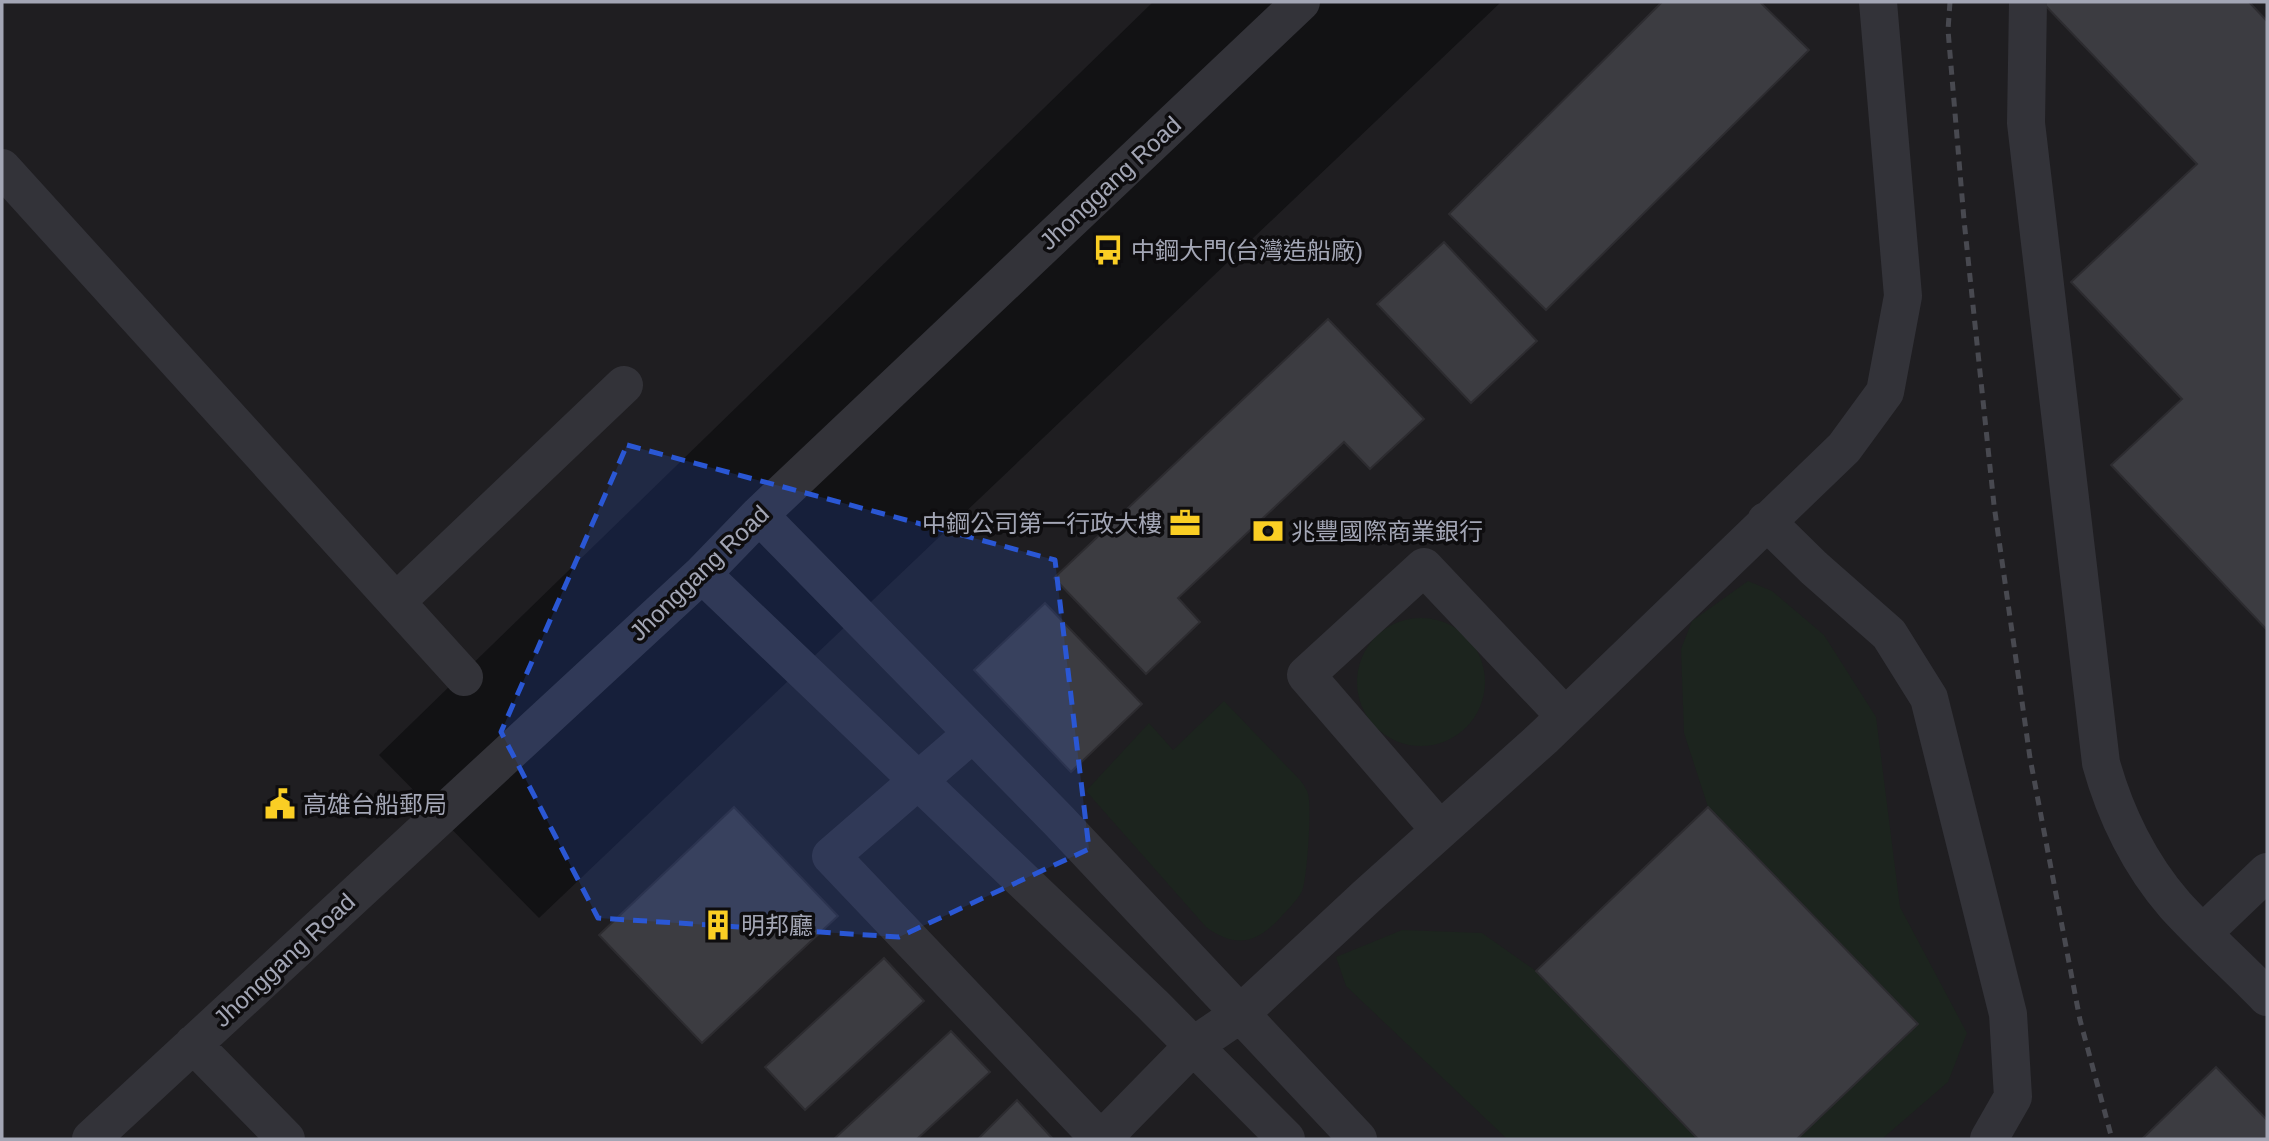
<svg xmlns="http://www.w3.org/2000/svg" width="2269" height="1141" font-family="Helvetica,'Noto Sans TC',sans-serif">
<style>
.built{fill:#1f1e21}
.green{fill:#1c241e}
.building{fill:#3c3c41;stroke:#2d2c30;stroke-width:2}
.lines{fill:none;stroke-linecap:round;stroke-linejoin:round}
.minor{stroke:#333339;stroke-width:38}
.rail{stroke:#484950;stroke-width:5;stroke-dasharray:9 7;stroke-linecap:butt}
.marked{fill:#2a57d4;fill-opacity:0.2;stroke:#2a57d4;stroke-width:5;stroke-dasharray:14 9;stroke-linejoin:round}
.labels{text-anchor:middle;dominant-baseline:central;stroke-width:7;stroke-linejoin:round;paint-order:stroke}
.street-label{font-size:24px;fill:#a3a6b5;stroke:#0e0d0f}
.poi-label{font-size:24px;fill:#a3a6b5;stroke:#0e0d0f;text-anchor:start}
</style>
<rect width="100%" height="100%" fill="#121214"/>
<!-- built -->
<path class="built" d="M2,2H1153L379,755L539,918L1501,2H2267V1139H2Z"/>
<!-- green -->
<path class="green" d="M1748,581L1772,591L1824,635L1876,717L1900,907L1967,1033L1948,1082L1882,1139H1797L1917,1024L1708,807L1684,733L1681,649L1692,621Z
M1357 682a64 64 0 1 1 128 0a64 64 0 1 1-128 0Z
M1224,701L1300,780C1303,784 1307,789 1308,794C1312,805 1307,881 1302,891C1297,901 1288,909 1281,917C1257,943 1236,949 1206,927L1086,791L1149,723L1173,750Z
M1402,930L1482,933L1536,971L1698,1139H1507L1346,986L1336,957Z"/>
<!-- building -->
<path class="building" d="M1662,2H1760L1809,50L1546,310L1449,214Z
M2042,2H2249L2267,21V630L2111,465L2182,399L2071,282L2197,164Z
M1444,242L1537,341L1471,403L1377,304Z
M1328,319L1424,419L1370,469L1344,442L1178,598L1200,622L1146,674L1054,578Z
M1045,603L1142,704L1071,772L974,670Z
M734,807L838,916L702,1043L599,935Z
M1708,807L1918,1024L1797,1139H1698L1536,971Z
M884,958L924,1001L805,1110L765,1067Z
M951,1031L990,1072L917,1139H834Z
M2216,1067L2267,1120V1139H2142Z
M1017,1100L1053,1139H978Z"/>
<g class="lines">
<!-- minor -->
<path class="minor" d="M2028,2L2026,123L2101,763C2115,814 2140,865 2175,905C2204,937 2237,966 2267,997
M2,168L464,677
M759,515L1059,821L1358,1139
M1766,521L1814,568L1889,634L1929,698L2008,1014L2013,1097L1989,1139
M702,574L1153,1005L1286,1139
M396,602L624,385
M973,733L831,856L1100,1139
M1440,830L1306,675L1424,567L1565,716
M2203,933L2267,872
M193,1044L286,1139
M91,1139L702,574L759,515L1301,2
M1102,1139L1193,1046L1240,1014L1367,896L1544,737L1844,448L1885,392L1903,296L1878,2"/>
<!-- rail -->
<path class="rail" d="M1950,2L1948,30L1964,220L1994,505L2030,758L2080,1020L2112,1139"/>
</g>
<!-- marked area -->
<path class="marked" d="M627,445L1055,560L1089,849L899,937L598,918L501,732Z"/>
<!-- icons -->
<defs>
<g id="bus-bare" transform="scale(2.415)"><path d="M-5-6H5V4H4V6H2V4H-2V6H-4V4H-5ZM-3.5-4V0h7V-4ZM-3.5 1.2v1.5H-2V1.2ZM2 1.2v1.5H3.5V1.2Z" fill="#face24" stroke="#0e0d0f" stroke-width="2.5" paint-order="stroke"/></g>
<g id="office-bare" transform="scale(2.415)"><path d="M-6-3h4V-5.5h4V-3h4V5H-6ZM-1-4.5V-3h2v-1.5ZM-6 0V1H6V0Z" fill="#face24" stroke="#0e0d0f" stroke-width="2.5" paint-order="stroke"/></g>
<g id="bank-bare" transform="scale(2.415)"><path d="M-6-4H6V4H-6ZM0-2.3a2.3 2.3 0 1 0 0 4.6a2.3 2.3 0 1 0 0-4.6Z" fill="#face24" stroke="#0e0d0f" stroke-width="2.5" paint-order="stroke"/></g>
<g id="civic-bare" transform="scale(2.415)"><path d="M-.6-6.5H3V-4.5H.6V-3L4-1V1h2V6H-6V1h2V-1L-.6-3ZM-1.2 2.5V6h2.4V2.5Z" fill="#face24" stroke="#0e0d0f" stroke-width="2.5" paint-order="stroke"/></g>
<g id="building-bare" transform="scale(2.415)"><path d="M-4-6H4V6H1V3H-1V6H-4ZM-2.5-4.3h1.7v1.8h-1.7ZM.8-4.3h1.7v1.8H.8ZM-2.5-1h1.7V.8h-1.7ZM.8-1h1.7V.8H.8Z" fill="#face24" stroke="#0e0d0f" stroke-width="2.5" paint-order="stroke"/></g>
</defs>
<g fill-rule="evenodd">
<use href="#bus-bare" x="1108" y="250"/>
<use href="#office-bare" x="1185" y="523"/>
<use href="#bank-bare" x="1268" y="531"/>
<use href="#civic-bare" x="280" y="804"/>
<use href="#building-bare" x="718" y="925"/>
</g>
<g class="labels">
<!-- street labels -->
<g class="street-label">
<text transform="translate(1110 183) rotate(-43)">Jhonggang Road</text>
<text transform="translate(699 573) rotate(-44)">Jhonggang Road</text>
<text transform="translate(284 960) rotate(-43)">Jhonggang Road</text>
</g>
<!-- poi labels -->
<g class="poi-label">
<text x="1131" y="250">中鋼大門(台灣造船廠)</text>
<text x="1162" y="523" text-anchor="end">中鋼公司第一行政大樓</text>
<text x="1291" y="531">兆豐國際商業銀行</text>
<text x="303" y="804">高雄台船郵局</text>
<text x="741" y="925">明邦廳</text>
</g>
</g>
<!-- border -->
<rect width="2269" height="1141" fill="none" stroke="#a3a6b5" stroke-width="7"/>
</svg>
